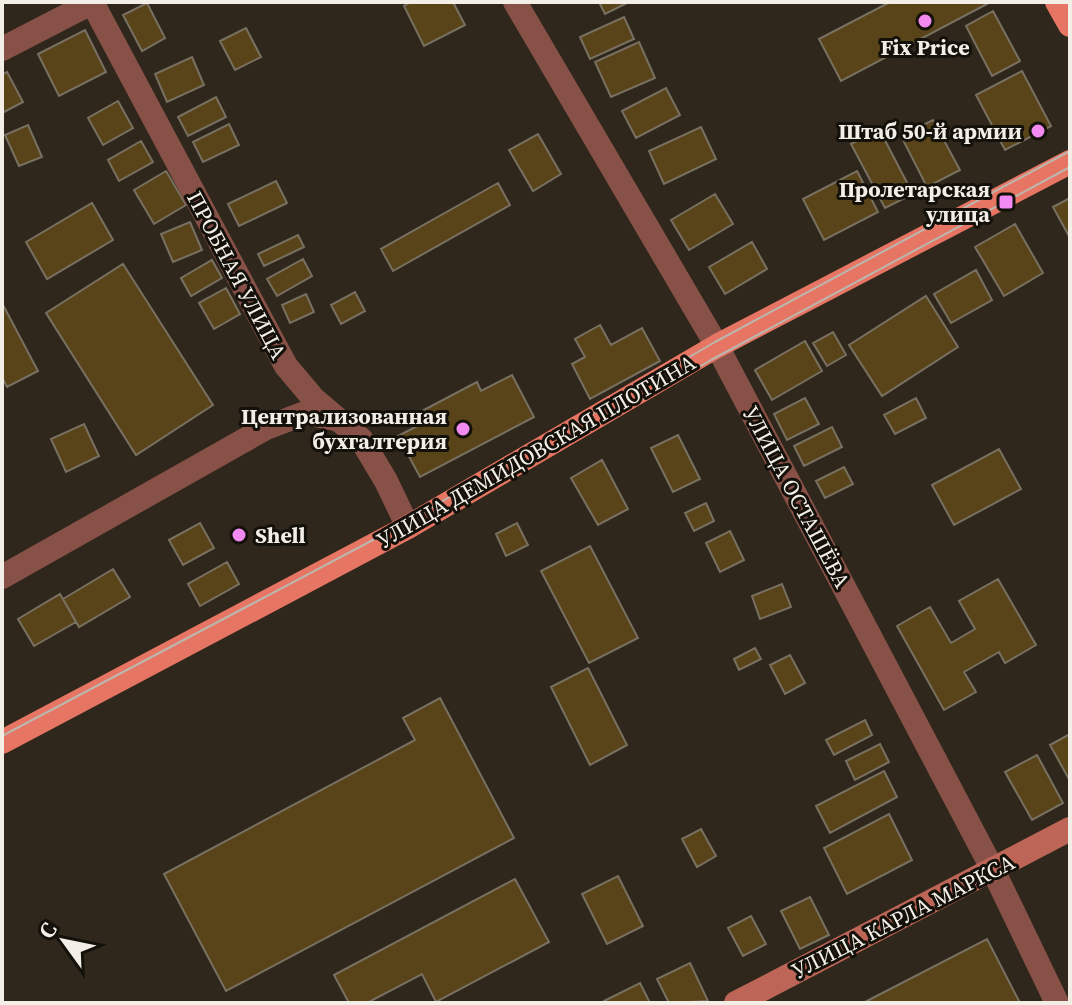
<svg xmlns="http://www.w3.org/2000/svg" width="1072" height="1005" font-family="'Source Serif 4',serif">
<style>
.building{fill:#594319;stroke:#787061;stroke-width:2}
.lines{fill:none;stroke-linecap:round;stroke-linejoin:round}
.street{stroke:#885148;stroke-width:24}
.secondary{stroke:#bd6657;stroke-width:24}
.primary{stroke:#e67563;stroke-width:24}
.tram{stroke:#bcb7ae;stroke-width:2}
.poi-dot{fill:#f28af2;stroke:#14110b;stroke-width:3}
.labels{text-anchor:middle;dominant-baseline:central;stroke-width:6;stroke-linejoin:round;paint-order:stroke}
.poi-label{font-size:22px;font-weight:bold;fill:#f3efe7;stroke:#14110b;text-anchor:end}
.street-label{font-size:22px;fill:#f3efe7;stroke:#14110b}
</style>
<rect width="100%" height="100%" fill="#2f271b"/>
<!-- building -->
<path class="building" d="M411,2H453L465,25L424,46L404,6Z
M599,2H629L605,14Z
M890,2H986L987,4L841,81L819,39Z
M147,3L165,38L142,51L123,15Z
M993,11L1020,61L992,76L966,26Z
M624,17L634,39L590,59L580,37Z
M246,28L261,57L235,70L220,41Z
M85,30L106,72L59,96L38,54Z
M639,42L655,78L611,97L595,62Z
M192,57L204,85L167,102L155,74Z
M1022,71L1051,126L1005,150L976,95Z
M7,72L23,102L2,113V75Z
M666,88L680,115L636,138L622,111Z
M216,97L226,117L188,136L178,117Z
M118,101L133,128L103,145L88,118Z
M933,120L960,170L927,187L901,136Z
M229,124L239,145L203,162L193,142Z
M28,125L42,157L19,166L5,135Z
M701,127L716,159L664,184L649,151Z
M879,129L913,194L885,208L851,144Z
M538,134L561,174L533,191L509,150Z
M141,141L153,162L119,181L108,160Z
M166,171L186,205L154,224L134,190Z
M857,171L878,212L824,240L803,199Z
M276,181L287,203L239,226L228,204Z
M498,183L510,205L393,271L381,249Z
M715,194L733,224L689,250L671,220Z
M1070,198V238L1053,207Z
M92,203L113,240L47,279L26,242Z
M190,222L202,250L173,262L161,234Z
M1015,224L1043,273L1004,296L975,247Z
M298,235L304,247L264,266L258,254Z
M752,242L767,269L725,294L709,267Z
M303,259L312,276L277,296L267,279Z
M212,260L222,278L191,296L181,278Z
M123,264L213,405L136,455L46,313Z
M976,270L992,300L951,323L934,294Z
M226,288L240,314L214,329L199,303Z
M355,292L365,311L341,324L331,305Z
M306,294L314,312L290,323L282,305Z
M926,296L958,347L882,396L849,345Z
M2,303L38,371L7,387L2,377Z
M600,325L611,345L642,328L660,361L590,399L572,364L585,357L575,339Z
M833,332L846,355L827,366L813,343Z
M805,341L822,371L772,400L755,370Z
M512,375L534,417L420,477L398,436L427,421L422,411L477,382L481,391Z
M805,398L819,424L787,440L774,414Z
M916,398L926,418L895,434L884,415Z
M84,424L99,456L66,472L51,439Z
M832,427L842,447L804,466L794,446Z
M678,435L700,479L673,492L651,448Z
M999,449L1021,489L954,525L932,485Z
M602,460L628,509L598,525L571,478Z
M844,467L853,484L825,498L816,481Z
M706,503L714,521L694,531L685,513Z
M200,523L214,548L183,565L169,540Z
M517,523L528,545L506,556L496,534Z
M730,531L744,560L720,572L706,543Z
M590,546L638,638L589,663L541,571Z
M227,562L239,584L200,606L188,584Z
M113,569L130,597L79,627L63,599Z
M998,579L1036,645L1005,663L999,652L964,672L976,692L944,710L897,626L930,607L951,643L975,629L959,601Z
M782,584L791,607L760,619L752,596Z
M60,594L76,622L34,646L18,619Z
M755,648L761,659L739,670L734,659Z
M790,655L805,683L785,694L770,665Z
M588,668L627,745L590,765L551,687Z
M440,698L514,838L226,991L164,874L415,740L403,718Z
M865,720L872,735L834,755L826,740Z
M1070,734V781L1050,745Z
M880,744L889,762L855,780L846,761Z
M1037,755L1063,803L1032,820L1005,772Z
M884,771L897,797L830,833L816,806Z
M889,814L912,860L847,894L824,848Z
M701,829L716,856L697,867L682,839Z
M618,876L643,926L607,944L582,894Z
M515,879L549,942L436,1002L422,974L367,1003H349L334,975Z
M810,897L829,935L800,949L781,911Z
M751,916L766,944L743,956L728,928Z
M987,939L1020,1003H863Z
M690,963L708,1001L669,1003L657,979Z
M640,983L650,1003H605L604,1001Z"/>
<g class="lines">
<!-- street -->
<path class="street" d="M92,2L286,366L313,398L361,439L386,481L408,527
M515,2L717,346L993,870L1057,1003
M2,49L93,2
M2,577L266,428L305,413L335,419"/>
<!-- secondary -->
<path class="secondary" d="M736,1003L1070,829"/>
<!-- primary -->
<path class="primary" d="M1057,2L1070,25
M2,742L408,527L717,346L1070,162"/>
<!-- tram -->
<path class="tram" d="M488,487L711,360L1070,167
M2,736L405,523L715,342L1070,151"/>
</g>
<!-- markers -->
<g class="poi-dot">
<circle cx="925" cy="21" r="8"/>
<circle cx="1038" cy="131" r="8"/>
<rect x="998" y="194" width="16" height="16" rx="4"/>
<circle cx="463" cy="429" r="8"/>
<circle cx="239" cy="535" r="8"/>
</g>
<g class="labels">
<!-- poi labels -->
<g class="poi-label">
<text x="925" y="47" text-anchor="middle">Fix Price</text>
<text x="1022" y="131">Штаб 50-й армии</text>
<text x="990" y="189">Пролетарская<tspan x="990" dy="25">улица</tspan></text>
<text x="447" y="416">Централизованная<tspan x="447" dy="25">бухгалтерия</tspan></text>
<text x="255" y="535" text-anchor="start">Shell</text>
</g>
<!-- street labels -->
<g class="street-label">
<text transform="translate(237 275) rotate(62)">ПРОБНАЯ УЛИЦА</text>
<text transform="translate(536 451) rotate(-30)">УЛИЦА ДЕМИДОВСКАЯ ПЛОТИНА</text>
<text transform="translate(797 497) rotate(62)">УЛИЦА ОСТАШЁВА</text>
<text transform="translate(903 916) rotate(-27)">УЛИЦА КАРЛА МАРКСА</text>
</g>
</g>
<!-- border -->
<rect width="1072" height="1005" fill="none" stroke="#f3efe7" stroke-width="8"/>
<!-- north arrow -->
<g transform="translate(64 941) rotate(303)" stroke="#14110b" stroke-width="6" paint-order="stroke">
<path d="M0-6L14 30L0 20L-14 30Z" fill="#f3efe7"/>
<text y="-12" font-size="22" font-weight="bold" text-anchor="middle" fill="#f3efe7">С</text>
</g>
</svg>
